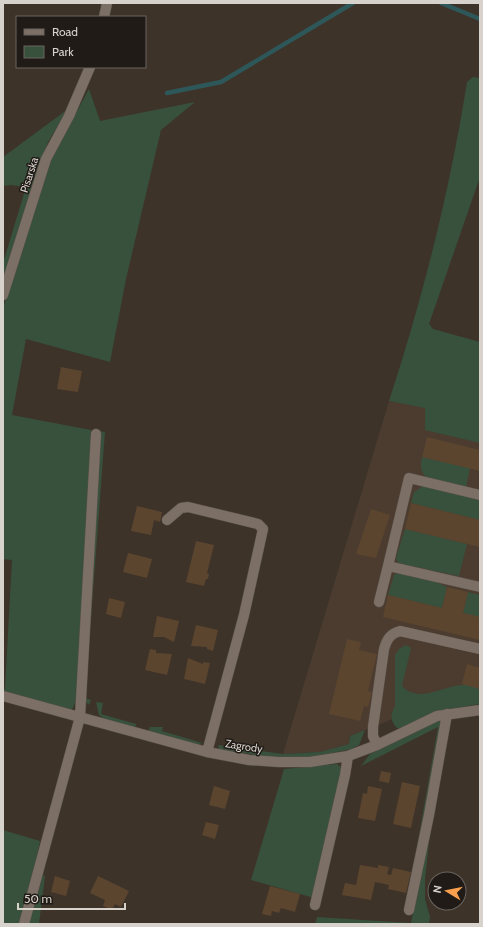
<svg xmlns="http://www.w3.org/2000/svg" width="483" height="927" font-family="Cabin,sans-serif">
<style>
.industrial{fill:#4b3c2f}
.green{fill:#37513d}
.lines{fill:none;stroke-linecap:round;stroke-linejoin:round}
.stream{stroke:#2e575a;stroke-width:4.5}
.building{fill:#5c452f}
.minor-casing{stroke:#59514a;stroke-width:11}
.minor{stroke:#7c7066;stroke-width:10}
.labels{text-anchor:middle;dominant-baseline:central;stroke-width:3;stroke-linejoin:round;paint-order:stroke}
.street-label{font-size:11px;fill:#d8d2cc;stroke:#201b17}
</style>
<rect width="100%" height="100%" fill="#3d3329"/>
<!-- industrial -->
<path class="industrial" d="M389,401L480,417V701L403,715L350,736L349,744L320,752L283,754Z"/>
<!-- green -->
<path class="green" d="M473,77L480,78V177L429,324L433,329L480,342V443L425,430V408L389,401C423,297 450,190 467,82Z
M89,89L100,121L195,102L161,130L126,279L110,362L26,339L12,415L91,430L86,561L76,702L72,709L69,710L3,691V689H5L12,560L3,559V308L52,157Z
M68,109L48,142L3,285V263L26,187L11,185L3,186V157Z
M99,431L105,432L85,698L91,700L89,705L85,701Z
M422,457L470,468L466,487L426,477C419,470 421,465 422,457Z
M423,486L480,499V520L411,503L414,492Z
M405,529L467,544L459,576L398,563L396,558Z
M397,573L434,581L447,587L442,608L388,595L394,575Z
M468,592L480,595V617L463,613Z
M406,645L411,648L402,686C419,704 442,686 462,685C467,684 475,687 480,689V704L443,710L401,728H397C390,721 390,715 395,706V655L399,649Z
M96,702L103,703L101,714L136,724L135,728C122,725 109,723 99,715Z
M438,721H441L442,725L415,858L438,727L361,766L370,754Z
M150,727H163L162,731L202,743L198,745L148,732Z
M449,729L429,842L425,879V899L430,917L429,924H315L317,917L411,923Z
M365,730L359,745L352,749L306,758L262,756L219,749L218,745L283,754L320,752L349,744L350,736Z
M337,764L342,768L314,898L251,880L284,769Z
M3,830L40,841L35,867L19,924H3Z
M43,875L45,876L39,924H29Z"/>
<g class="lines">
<!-- stream -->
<path class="stream" d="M441,3L480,19
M167,93L221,82L353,3"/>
</g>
<!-- building -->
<path class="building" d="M61,367L82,371L78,392L57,389Z
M427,437L480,450V471L422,457Z
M411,503L480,520V547L405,529Z
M137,506L162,512L160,522L154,520L151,535L131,531Z
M371,509L390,515L376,558L356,554Z
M196,541L214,545L207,573L209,574L208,579H206L204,586L186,582Z
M128,553L152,559L147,578L123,572Z
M447,587L468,592L463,613L480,617V640L383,617L388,595L442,608Z
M109,598L125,602L121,618L106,614Z
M157,616L179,621L174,642L164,637H153Z
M196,625L218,630L213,651L207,649V647L191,646Z
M347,639L361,642L359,650L377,654L368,691L372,692L368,707L364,706L360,721L329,714Z
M150,649L156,650V653L172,654L167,675L145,670Z
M188,658L203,664V662L210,663L205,684L184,679Z
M467,664L480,668V689L462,684Z
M381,771L391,773L389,783L379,781Z
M402,782L420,786L411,828L393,824Z
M214,786L230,791L225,809L209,805Z
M368,786L382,789L375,821L358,818L363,793L367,794Z
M206,822L219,825L215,839L202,835Z
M360,865L378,868V865L389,867L387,874L391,875L393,868L411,872L406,893L388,889L389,885L375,882L371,900L342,895L345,883L356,885Z
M55,876L70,881L66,896L51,892Z
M98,876L129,891L121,907L115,904L112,910L103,906L105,900L90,893Z
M270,886L300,894L295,912L281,908L279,913L272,911L271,916L262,914Z"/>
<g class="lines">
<!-- minor casing -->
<g class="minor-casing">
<path id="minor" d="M104,17L107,3
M3,295L46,159L69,116L90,67
M480,495L409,478L388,566L480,587
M167,520L181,508L188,507L258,524L263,529L244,615L207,752
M379,602L388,566
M3,696L207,752L249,760L279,762H310L348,756L377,745L437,716L480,710
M377,745L373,736V727L384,649C387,639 390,634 400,631L480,649
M315,905L345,775L348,756
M409,910L429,815L447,714
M24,924L80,717L96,434"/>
</g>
<!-- minor -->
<use href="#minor" class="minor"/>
</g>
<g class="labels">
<!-- street labels -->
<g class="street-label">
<text transform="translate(29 175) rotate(-72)">Pisarska</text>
<text transform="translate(244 746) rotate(9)">Zagrody</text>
</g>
</g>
<!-- border -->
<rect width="483" height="927" fill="none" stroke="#d8d2cc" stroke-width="8"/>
<!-- legend -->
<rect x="16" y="16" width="130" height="52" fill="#201b17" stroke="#6a645f"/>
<rect x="24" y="29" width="20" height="6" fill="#7c7066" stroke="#6a645f"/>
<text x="52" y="36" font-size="12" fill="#d8d2cc">Road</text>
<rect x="24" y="46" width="20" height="12" fill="#37513d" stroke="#6a645f"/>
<text x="52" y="56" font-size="12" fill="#d8d2cc">Park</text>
<!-- north arrow -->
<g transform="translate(447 891) rotate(280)"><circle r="19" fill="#201b17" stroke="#6a645f"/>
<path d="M0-3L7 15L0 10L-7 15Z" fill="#f99f4d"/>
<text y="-6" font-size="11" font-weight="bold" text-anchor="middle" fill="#d8d2cc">N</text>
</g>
<!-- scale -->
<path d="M18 903v6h107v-6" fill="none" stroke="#d8d2cc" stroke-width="2"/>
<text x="24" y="903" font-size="12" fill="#d8d2cc" stroke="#201b17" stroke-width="3" paint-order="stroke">50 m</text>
</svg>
